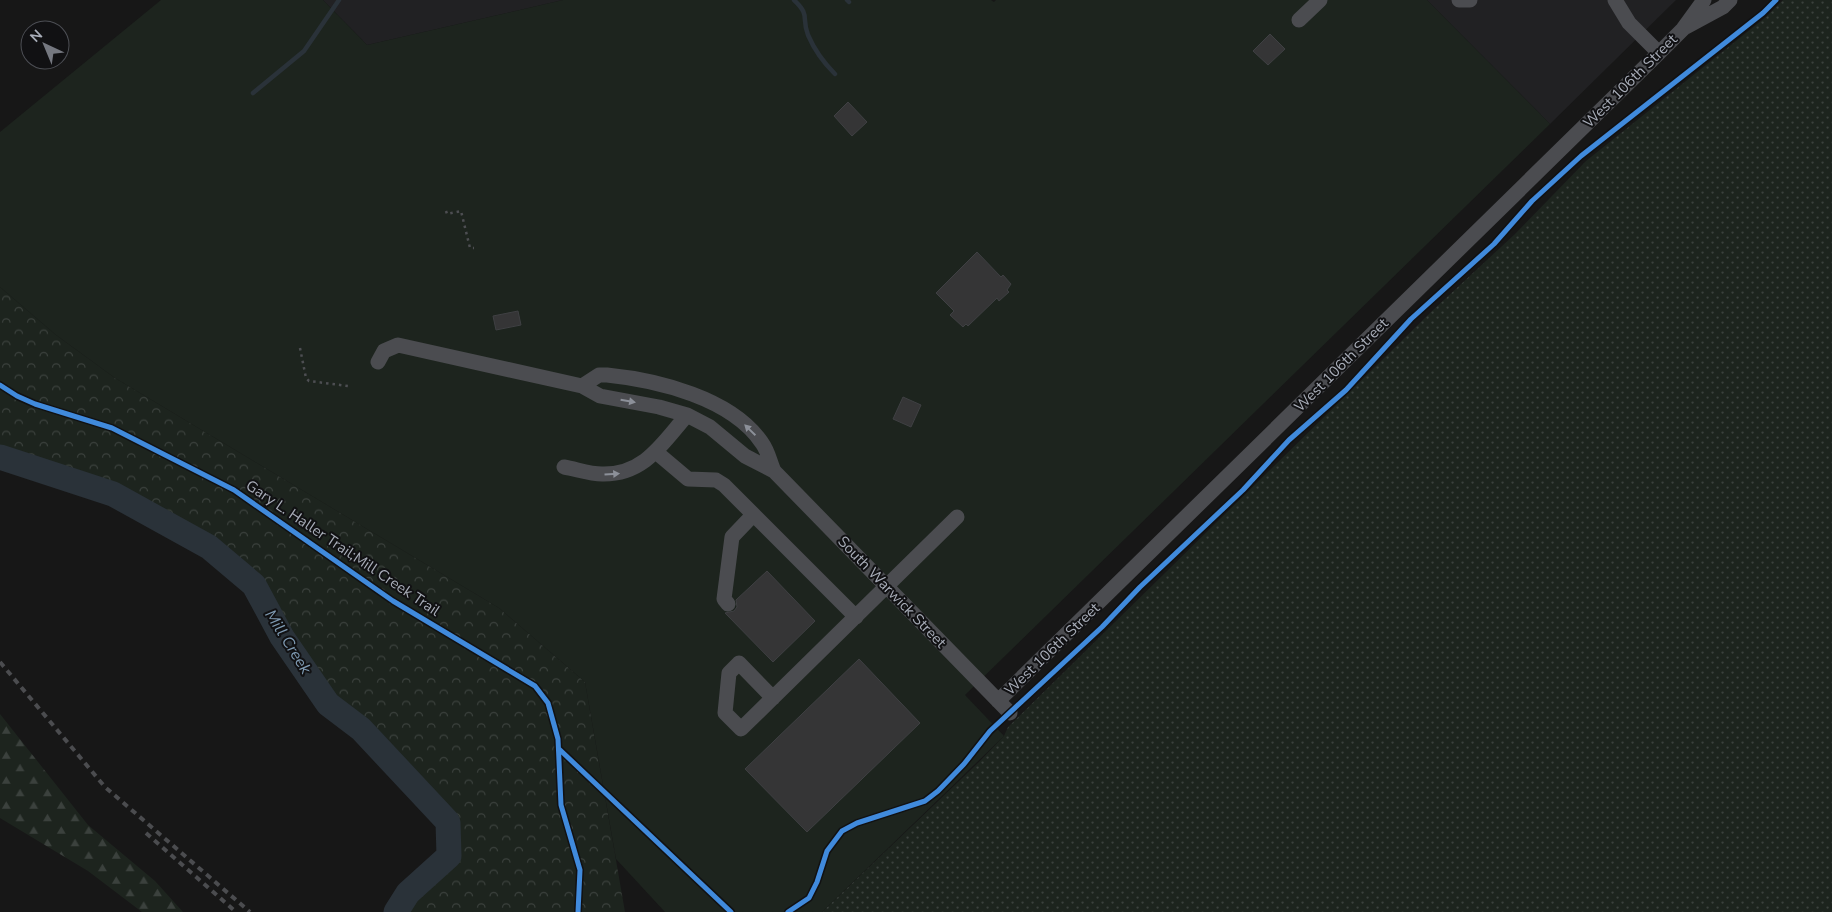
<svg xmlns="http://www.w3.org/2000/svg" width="1832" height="912" font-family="'Nunito Sans',sans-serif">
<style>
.built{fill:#212123}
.grass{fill:url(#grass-dots)}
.forest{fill:url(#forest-firs)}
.park{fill:url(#park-crowns)}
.pitch{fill:#1d241e}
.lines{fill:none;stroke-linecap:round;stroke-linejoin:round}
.stream{stroke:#2a3239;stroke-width:4.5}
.river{stroke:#2a3239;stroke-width:25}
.building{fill:#353536;stroke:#3f4043}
.path{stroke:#4d4e52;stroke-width:2.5;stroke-dasharray:2.5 4;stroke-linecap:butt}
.minor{stroke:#4b4c50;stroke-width:15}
.rail{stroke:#4b4c4f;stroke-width:4;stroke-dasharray:6 5;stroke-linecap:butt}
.cycleway-casing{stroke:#111113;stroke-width:8}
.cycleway{stroke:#408adc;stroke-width:5}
.oneway{fill:#8c9099}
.labels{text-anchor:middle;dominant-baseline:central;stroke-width:4;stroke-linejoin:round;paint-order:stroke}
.street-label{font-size:15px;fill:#a8adb8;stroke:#111113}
.water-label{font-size:16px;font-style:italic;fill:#7f9bb3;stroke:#111113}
</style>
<defs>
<pattern id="grass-dots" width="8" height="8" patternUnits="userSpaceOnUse" patternTransform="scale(1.25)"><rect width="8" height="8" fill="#1d241e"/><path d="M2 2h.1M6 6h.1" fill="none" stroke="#3b413d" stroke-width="1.8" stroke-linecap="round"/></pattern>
<pattern id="forest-firs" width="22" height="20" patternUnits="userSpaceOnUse" patternTransform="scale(1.25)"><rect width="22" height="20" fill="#1d241e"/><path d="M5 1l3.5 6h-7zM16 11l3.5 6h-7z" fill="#3b413d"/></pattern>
<pattern id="park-crowns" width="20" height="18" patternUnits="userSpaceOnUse" patternTransform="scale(1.25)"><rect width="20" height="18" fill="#1d241e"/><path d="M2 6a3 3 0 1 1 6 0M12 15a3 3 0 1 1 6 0" fill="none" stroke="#3b413d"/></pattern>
</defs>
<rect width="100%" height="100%" fill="#171717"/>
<!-- built -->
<path class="built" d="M323,0H563L367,45Z
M1427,0H1676L1550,124Z"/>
<!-- grass -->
<path class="grass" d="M1783,0H1832V912H822L979,762L1004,736L1008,727L1432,311L1515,234L1586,161L1766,17Z"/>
<!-- forest -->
<path class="forest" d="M0,714L88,825L155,881L183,912H142L88,871L0,818Z"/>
<!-- park -->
<path class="park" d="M0,287L56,335L115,378L499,608L585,682L625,912H396L408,893L449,856L448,822L361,729L328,704L282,637L254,585L209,547L113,494L0,457Z"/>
<!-- pitch -->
<path class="pitch" d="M161,0H323L367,45L563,0H991L994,2L996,0H1427L1550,124L965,695L1004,736L822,912H665L616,859L585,682L499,608L115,378L56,335L0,287V132Z"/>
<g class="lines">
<!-- stream -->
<path class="stream" d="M794,0C811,16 801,17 808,35C814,49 824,63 835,74
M847,0L849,2
M253,93L304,51L339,0"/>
<!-- river -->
<path class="river" d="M0,457L113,494L209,547L254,585L282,637L328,704L361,729L448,822L449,856L408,893L396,912"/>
</g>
<!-- building -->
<path class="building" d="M1270,34L1285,49L1268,65L1253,51Z
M848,102L867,122L852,136L834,116Z
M977,252L1001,277L1003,275L1011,284L1007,290L1009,292L999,301L997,298L968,326L966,324L963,327L950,315L954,311L936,293Z
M518,311L521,325L496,330L493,316Z
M903,397L921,405L911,427L893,419Z
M767,571L815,621L773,662L725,613L734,611L737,607L736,600Z
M859,659L920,723L807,832L745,769Z"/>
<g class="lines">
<!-- path -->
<path class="path" d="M446,211L447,214L461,211L470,248H474
M300,348L306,378L309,381L348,386"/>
<!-- minor -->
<path class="minor" d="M1459,0H1470
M1615,0L1629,23L1659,53
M1299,20L1320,0
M1686,27L1723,7L1730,0
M378,362L384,351L398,345L582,386L600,396L659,407L687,415L710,427L745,456L774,471L1010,713
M582,386L599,375H607C657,380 732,398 762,443C768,451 770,462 774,471
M656,452L688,479L716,480L724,485L856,617
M564,467C576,469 590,474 602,474C644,475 662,444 687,415
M728,604L724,599L732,537L753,515
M773,698L739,663L729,673L725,713L741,729L957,517
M998,701L1659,53L1683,29L1704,0"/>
<!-- rail -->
<path class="rail" d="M0,662L105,787L250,912
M146,833L236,912"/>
<!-- cycleway casing -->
<g class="cycleway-casing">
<path id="cycleway" d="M0,385L17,396L35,404L112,428L234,490L393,601L535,686L548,703L558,739L561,805L580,870L578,912
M559,749L731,912
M788,912L809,898L817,882L827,851L842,831L857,823L925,801L938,791L964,764L990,731L1102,627L1140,587L1243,490L1289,440L1346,390L1411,319L1494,244L1532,201L1581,156L1763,13L1776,0"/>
</g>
<!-- cycleway -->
<use href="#cycleway" class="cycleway"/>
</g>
<!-- one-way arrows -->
<defs><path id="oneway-solid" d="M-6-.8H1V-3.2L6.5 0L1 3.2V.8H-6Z" transform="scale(1.25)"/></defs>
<g class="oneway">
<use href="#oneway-solid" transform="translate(628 401) rotate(10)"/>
<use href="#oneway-solid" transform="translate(750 430) rotate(-136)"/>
<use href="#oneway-solid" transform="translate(612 474) rotate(-4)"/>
</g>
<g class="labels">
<!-- street labels -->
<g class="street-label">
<text transform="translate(1630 81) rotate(-45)">West 106th Street</text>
<text transform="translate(1341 365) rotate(-45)">West 106th Street</text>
<text transform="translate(343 548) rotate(34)">Gary L. Haller Trail;Mill Creek Trail</text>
<text transform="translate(892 592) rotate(46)">South Warwick Street</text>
<text transform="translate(1052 649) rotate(-44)">West 106th Street</text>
</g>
<!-- water labels -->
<g class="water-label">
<text transform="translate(288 642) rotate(58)">Mill Creek</text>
</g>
</g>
<!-- north arrow -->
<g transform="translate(45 45) rotate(316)"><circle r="24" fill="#111113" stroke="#4d4f55"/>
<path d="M0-4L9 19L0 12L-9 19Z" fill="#757880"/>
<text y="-8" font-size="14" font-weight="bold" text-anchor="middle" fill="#a8adb8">N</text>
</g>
</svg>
